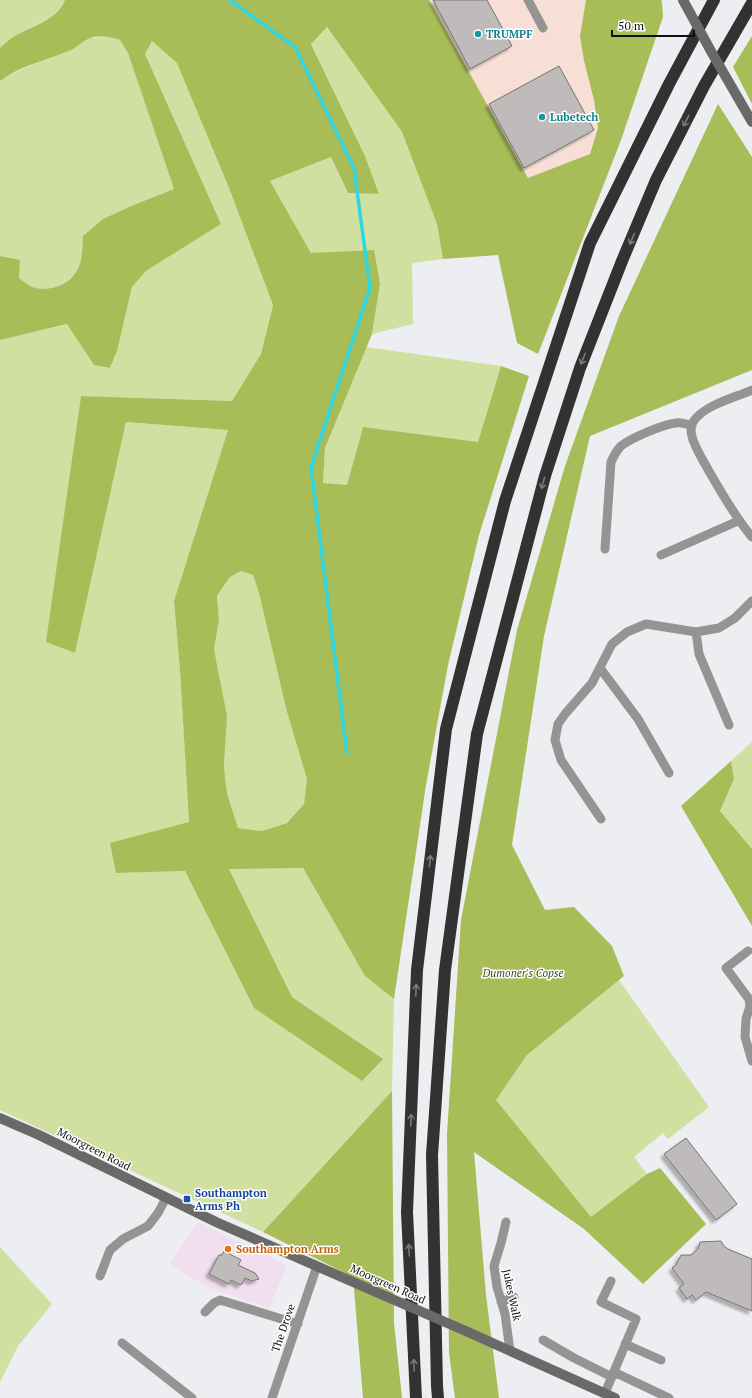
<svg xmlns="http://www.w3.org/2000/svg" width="752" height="1398" font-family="'PT Serif',serif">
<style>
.commercial{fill:#f1deee}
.industrial{fill:#f7dfd5}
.green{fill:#d1e0a0}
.forest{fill:#a8bc57;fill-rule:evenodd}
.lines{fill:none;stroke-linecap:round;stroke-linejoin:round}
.stream{stroke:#2fd7e5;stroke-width:3.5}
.building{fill:#bebbba;stroke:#767473;filter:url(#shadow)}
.street{stroke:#949493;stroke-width:9}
.secondary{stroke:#696967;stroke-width:10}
.highway{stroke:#333230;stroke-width:12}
.secondary-bridge{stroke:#696967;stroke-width:10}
.oneway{stroke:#7a7a78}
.culture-dot{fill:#0f9aa8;stroke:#fff;stroke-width:1.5}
.transit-dot{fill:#1a4fb4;stroke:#fff;stroke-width:1.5}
.food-dot{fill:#e8710a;stroke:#fff;stroke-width:1.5}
.labels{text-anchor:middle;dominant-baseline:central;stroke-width:3;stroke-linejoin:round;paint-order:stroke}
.culture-label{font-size:11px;font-weight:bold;fill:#0d838f;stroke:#fff;text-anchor:start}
.park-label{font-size:11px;font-style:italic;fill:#3e461d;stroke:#fff}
.street-label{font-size:11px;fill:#0e0e0f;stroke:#fff}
.transit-label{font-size:11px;font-weight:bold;fill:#164399;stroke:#fff;text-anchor:start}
.food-label{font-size:11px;font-weight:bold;fill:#c56008;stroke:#fff;text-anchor:start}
</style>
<defs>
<filter id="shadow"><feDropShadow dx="-3.5" dy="3.5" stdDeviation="1" flood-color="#0004"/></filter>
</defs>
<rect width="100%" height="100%" fill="#edeef1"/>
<!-- commercial -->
<path class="commercial" d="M198,1222L287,1265L269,1308L204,1286L203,1284L169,1264Z"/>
<!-- industrial -->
<path class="industrial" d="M429,0H586L580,36L584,61L594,100L598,128L590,154L528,179Z"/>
<!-- green -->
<path class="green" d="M0,0H65C59,14 47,19 34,26C23,32 11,41 0,48Z
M327,27L402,132L437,224L443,259L412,263L413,324L372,334L380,284L311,253L270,181L331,157L348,193L379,194L365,156L311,43Z
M108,37L120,40L128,53L174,189L131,206L103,219L83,236C82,248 83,262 76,272C68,286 47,292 32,287C28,285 23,281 19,278V260L0,256V81L5,77L35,63L72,49L90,38Z
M152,41L177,62L229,188L273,305L261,354L232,401L81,396L47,642L75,653L126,422L228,430L174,601L180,671L189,823L111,843L116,873L185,871L254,1008L383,1059L292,997L229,869L303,868L365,976L394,999L392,1091L263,1232L0,1110V340L68,324L94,365L110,368L117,351L132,287L146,271L221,224L145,54Z
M366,347L501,366L478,443L363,427L347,486L323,483L325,448Z
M241,571L253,575L259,593L287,712L307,779L304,804L287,823L262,831L238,828L227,793L225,777L220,679L214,649L219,620L217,597L230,577Z
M752,742V849L720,811L734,779L731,761Z
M619,980L709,1107L668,1139L663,1133L634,1157L647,1174L591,1218L496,1100L527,1055Z
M0,1247L52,1304L18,1346L0,1382Z"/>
<!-- forest -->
<path class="forest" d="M65,0H429L528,178L590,154L598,128L594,100L584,61L580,36L586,0H661L662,2L663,17L621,140L538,354L517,343L498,255L443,259L437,224L402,132L327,27L311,44L365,156L379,194L348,193L331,157L270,181L311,253L374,250L380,284L372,334L325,448L323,483L347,485L363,427L478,442L501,366L529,376L479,535L448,665L426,785L394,999L365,976L303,868L229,869L292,997L383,1059L362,1081L254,1008L185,871L116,873L110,843L189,822L180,671L174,601L228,430L126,422L75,653L46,642L81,396L232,401L261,354L273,305L229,188L177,63L152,41L145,54L221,224L146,271L132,287L117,351L110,368L94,365L67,324L0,340V256L20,260L19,278C23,281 28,285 32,287C47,292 68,286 76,272C83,262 82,248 83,236L103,219L131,206L174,189L128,53L120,40C111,37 99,35 90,38C83,41 77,47 71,50C48,60 21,65 0,81V48C5,44 9,39 15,36C32,26 57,20 65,0ZM241,571L253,575L259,593L287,712L307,779L304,804L287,823L262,831L238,828L227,793L225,777L224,762L227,716L214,649L219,620L217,596L230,577Z
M752,36V104L733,67Z
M718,104L752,157V370L590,436L544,636L512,845L545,910L574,907L612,946L624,976L527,1055L496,1100L591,1217L647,1174L660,1168L706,1224L643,1284L584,1229L474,1152L486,1295L499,1398H455L449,1353L447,1134L461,920L517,630L565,466L619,316Z
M731,761L734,779L720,811L752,849V926L681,806Z
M392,1091L394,1323L402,1398H363L353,1277L263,1232Z"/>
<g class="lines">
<!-- stream -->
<path class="stream" d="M230,0L295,47L354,168L370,288L311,467L347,753"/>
</g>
<!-- building -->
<path class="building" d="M433,0H487L512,46L470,69Z
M559,66L594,130L524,168L489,104Z
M686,1138L737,1204L716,1220L664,1154Z
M721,1241L724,1246L728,1249L752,1259V1311L706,1292L696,1300L692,1295L687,1299L679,1288L684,1284L672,1268L676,1265L681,1255H691L698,1249L700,1242Z
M224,1251L241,1260L238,1265L255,1273L259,1279L252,1281L245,1278L241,1285L231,1280L229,1284L209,1274L219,1255H222Z"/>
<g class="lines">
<!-- street -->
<path class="street" d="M528,0L543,28
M752,390C734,398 704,405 693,422C690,427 691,434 693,440C697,451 704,462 710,473C723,495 735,517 752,537
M605,549L611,462C614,456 616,451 621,446C631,438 664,424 676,423C682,422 687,424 692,426
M661,555L738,521
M696,632L699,654L729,725
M600,668L638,719L669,773
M601,819L561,760L555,740L558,724L565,714L592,683L612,644L627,632L646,624L696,632L719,628L735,618L752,601
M748,951L726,968L749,999L750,1006L746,1019L745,1037L752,1061
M506,1222L501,1243L494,1266L497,1287L505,1314L510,1351
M100,1276L110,1250L123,1239L148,1226L158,1213L166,1198
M501,1302L514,1297
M205,1312L214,1303L220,1300L298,1324
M543,1340L574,1358L612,1377
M122,1343L192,1398
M625,1344L661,1360
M614,1372L669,1398
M605,1393L636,1319L601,1302L611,1281
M272,1398L317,1266"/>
<!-- secondary -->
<path class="secondary" d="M0,1118L39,1135L216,1222L376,1292
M468,1332L615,1398"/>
<!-- highway -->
<path class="highway" d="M416,1398L407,1212L417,970L446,729L505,501L590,243L669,84L714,0
M438,1398L437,1386L432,1155L445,970L477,734L545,476L580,368L622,261L656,180L704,86L752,3"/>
<!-- secondary-bridge -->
<path class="secondary-bridge" d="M683,0L712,53L752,122
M376,1292L468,1332"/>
</g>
<!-- one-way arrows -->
<defs><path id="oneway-shaft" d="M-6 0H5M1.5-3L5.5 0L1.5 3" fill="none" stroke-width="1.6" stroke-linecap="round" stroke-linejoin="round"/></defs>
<g class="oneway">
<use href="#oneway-shaft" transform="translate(686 121) rotate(117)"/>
<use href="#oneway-shaft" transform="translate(632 239) rotate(113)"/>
<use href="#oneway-shaft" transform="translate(583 359) rotate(112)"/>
<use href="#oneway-shaft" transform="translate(543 483) rotate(105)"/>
<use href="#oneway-shaft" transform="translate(430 861) rotate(-83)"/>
<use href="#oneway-shaft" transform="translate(416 990) rotate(-88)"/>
<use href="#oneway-shaft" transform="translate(411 1120) rotate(-88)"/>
<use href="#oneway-shaft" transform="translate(409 1250) rotate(-93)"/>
<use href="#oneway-shaft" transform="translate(414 1365) rotate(-92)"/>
</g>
<!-- markers -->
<g class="culture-dot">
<circle cx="478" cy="34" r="4"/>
<circle cx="542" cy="117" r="4"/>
</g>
<rect class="transit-dot" x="183" y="1195" width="8" height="8" rx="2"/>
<circle class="food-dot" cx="228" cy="1249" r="4"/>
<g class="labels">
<!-- culture labels -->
<g class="culture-label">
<text x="486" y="34">TRUMPF</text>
<text x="550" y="117">Lubetech</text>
</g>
<!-- park labels -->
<g class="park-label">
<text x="523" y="973">Dumoner's Copse</text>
</g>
<!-- street labels -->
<g class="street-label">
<text transform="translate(94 1149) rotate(27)">Moorgreen Road</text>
<text transform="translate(388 1284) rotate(24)">Moorgreen Road</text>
<text transform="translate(512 1295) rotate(78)">Jukes Walk</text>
<text transform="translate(283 1328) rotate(-71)">The Drove</text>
</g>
<!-- transit labels -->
<g class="transit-label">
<text x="195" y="1193">Southampton<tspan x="195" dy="13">Arms Ph</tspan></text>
</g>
<!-- food labels -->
<g class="food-label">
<text x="236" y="1249">Southampton Arms</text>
</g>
</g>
<!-- scale -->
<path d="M612 30v6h82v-6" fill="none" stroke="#0e0e0f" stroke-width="2"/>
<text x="618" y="30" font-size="12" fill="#0e0e0f" stroke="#ffffff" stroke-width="3" paint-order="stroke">50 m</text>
</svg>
